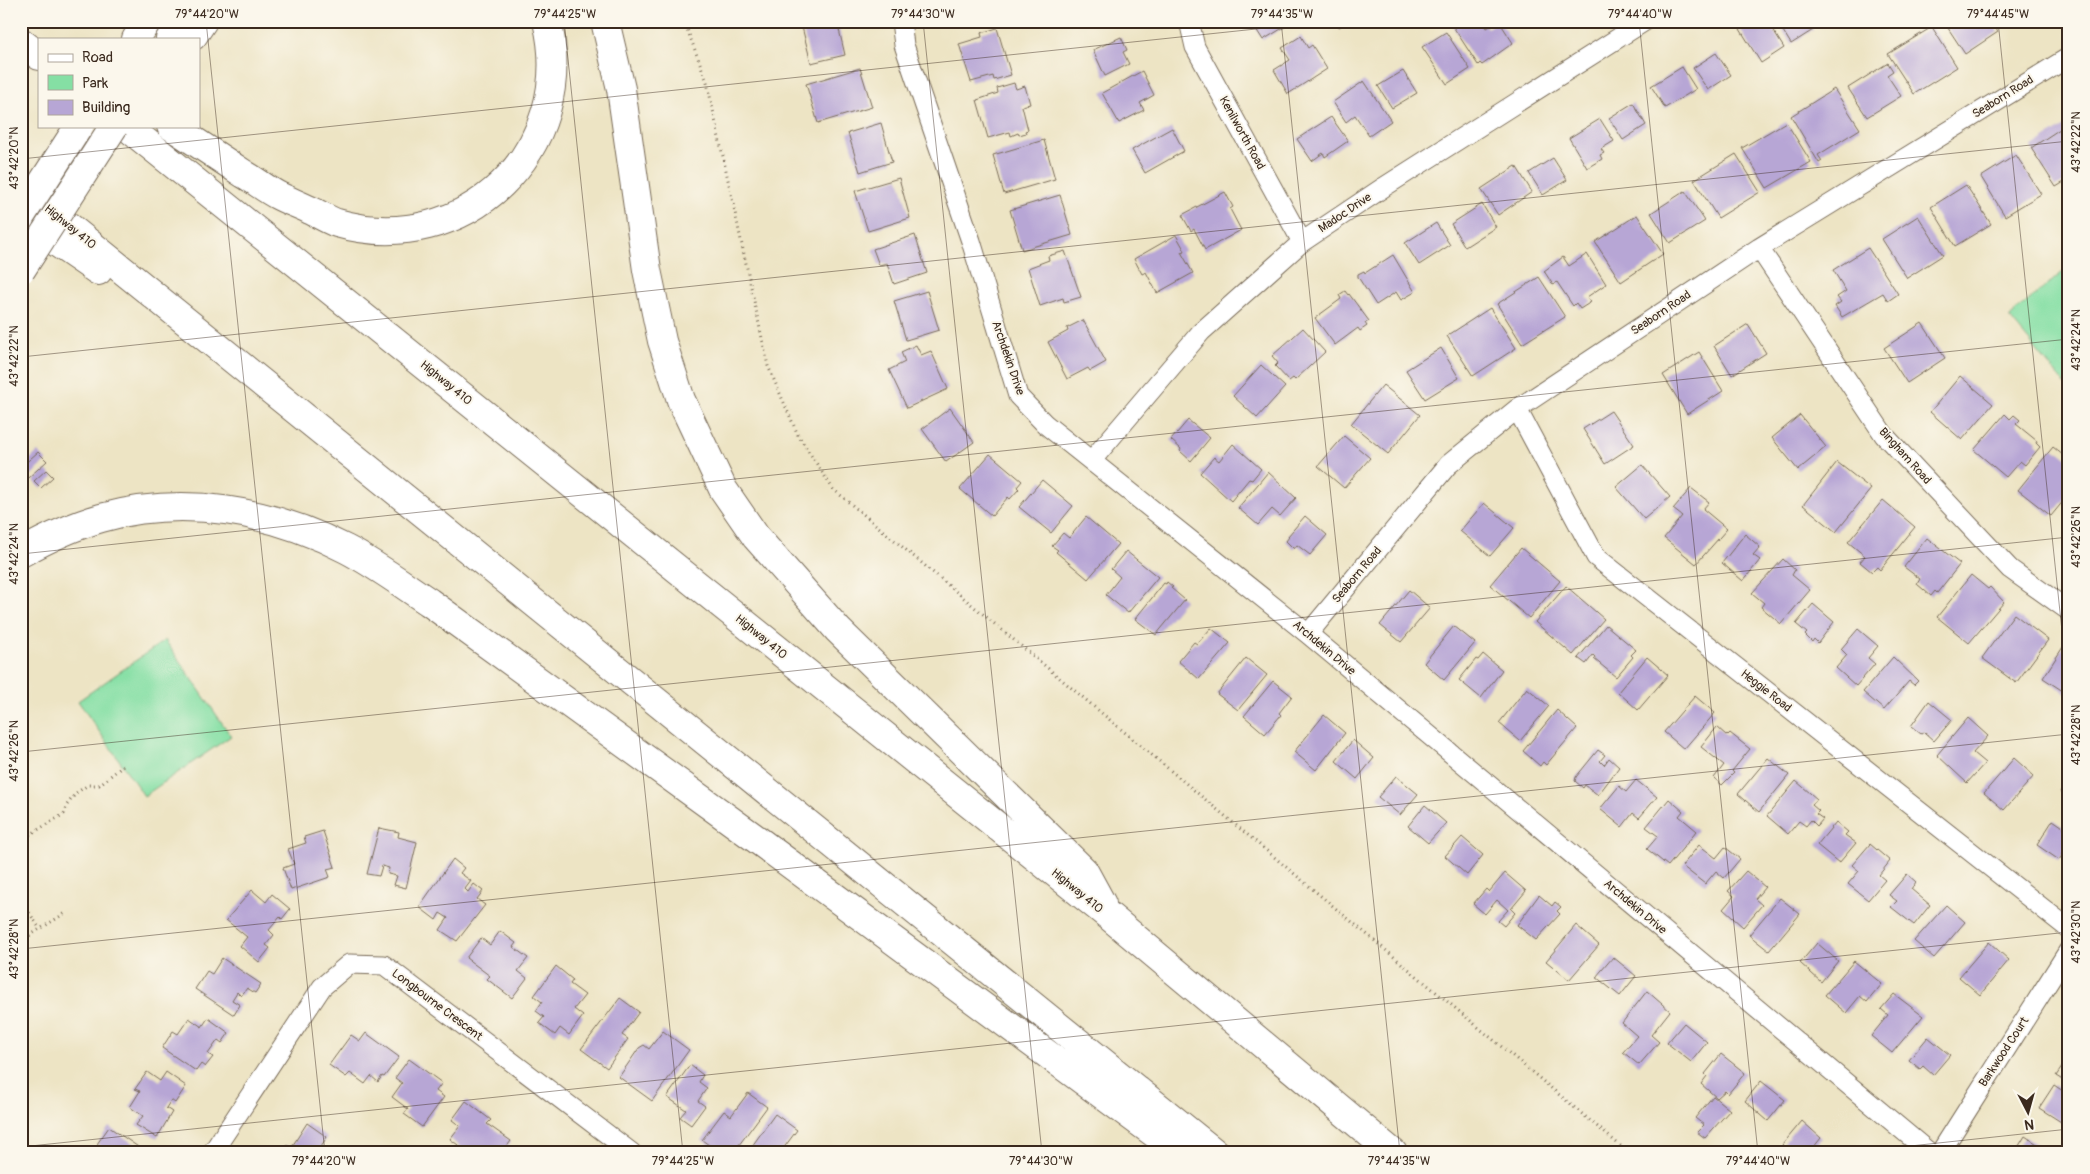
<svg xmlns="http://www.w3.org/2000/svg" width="2090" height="1174" font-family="Pangolin,sans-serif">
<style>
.green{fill:#85dfa4;stroke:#608461}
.building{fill:#b7a6d5}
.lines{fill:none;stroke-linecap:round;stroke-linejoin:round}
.minor-casing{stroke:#796b58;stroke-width:21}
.primary-casing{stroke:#796b58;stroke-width:30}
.motorway-casing{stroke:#796b58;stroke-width:30}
.path{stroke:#796b58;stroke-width:3;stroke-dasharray:1 4;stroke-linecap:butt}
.minor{stroke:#fff;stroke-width:19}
.primary{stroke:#fff;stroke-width:28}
.motorway{stroke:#fff;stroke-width:28}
.primary-bridge-casing{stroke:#796b58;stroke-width:30;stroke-linecap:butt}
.primary-bridge{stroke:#fff;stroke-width:28}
.ticks{fill:none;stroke:#3b2a1e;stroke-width:1;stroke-opacity:0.45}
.labels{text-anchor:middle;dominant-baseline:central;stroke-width:4;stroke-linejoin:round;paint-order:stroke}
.street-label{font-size:12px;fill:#3b2a1e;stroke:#fbf7ec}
.neatline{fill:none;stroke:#3b2a1e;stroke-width:2}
.ticks-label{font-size:12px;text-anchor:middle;fill:#3b2a1e}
</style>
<rect width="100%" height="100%" fill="#fbf7ec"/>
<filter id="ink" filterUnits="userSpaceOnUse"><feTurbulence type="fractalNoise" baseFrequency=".02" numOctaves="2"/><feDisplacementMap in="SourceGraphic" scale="10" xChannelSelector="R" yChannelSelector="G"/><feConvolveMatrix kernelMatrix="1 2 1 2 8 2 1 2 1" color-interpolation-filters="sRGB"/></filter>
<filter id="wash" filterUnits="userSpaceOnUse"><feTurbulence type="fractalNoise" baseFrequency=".0096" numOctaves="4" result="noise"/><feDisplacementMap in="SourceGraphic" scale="20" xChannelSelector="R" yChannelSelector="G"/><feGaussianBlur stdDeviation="1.12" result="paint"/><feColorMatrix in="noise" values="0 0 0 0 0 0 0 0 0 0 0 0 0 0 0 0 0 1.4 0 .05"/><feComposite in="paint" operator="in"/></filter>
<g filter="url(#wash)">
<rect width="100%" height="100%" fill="#ede4c4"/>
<!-- green -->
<path class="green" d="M2069,267V389L2009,317Z
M165,640L231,736L144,796L78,701Z"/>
<g id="blocks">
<!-- building -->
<path class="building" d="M808,21H837L845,55L811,63L801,23Z
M1251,21H1283L1286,26L1263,40Z
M1335,21H1349L1339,27Z
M1458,21H1482L1487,28L1499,21L1513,43L1482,65L1480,63L1478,65L1452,25Z
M1751,21H1767L1784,48L1761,63L1740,29Z
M1777,21H1808L1813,30L1791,44Z
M1952,21H1991L1998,32L1965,54L1946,25Z
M1932,27L1957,67L1914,94L1888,54Z
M997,28L1011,75L994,80L993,76L971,82L959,44L982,37L981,33Z
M1446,32L1470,69L1447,84L1422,47Z
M1301,36L1308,48L1312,45L1327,69L1288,94L1274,70L1290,60L1282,48Z
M1121,37L1127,50L1123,52L1129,64L1105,76L1093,50Z
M1716,53L1731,75L1708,90L1693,68Z
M1888,63L1893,71L1887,75L1901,96L1867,117L1848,88Z
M1682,67L1696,89L1665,108L1651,86Z
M860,68L872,107L818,123L806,84Z
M1142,71L1154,95L1140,103L1144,110L1119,123L1102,93Z
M1403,71L1417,93L1392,108L1378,86Z
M1364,81L1391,121L1369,136L1355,115L1346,122L1333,102Z
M1014,83L1016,89L1025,86L1030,104L1022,106L1028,130L1025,131L1026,133L1019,135L1018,133L1011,136L1010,132L988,138L977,100L998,93L997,88Z
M1834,89L1860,129L1818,155L1822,161L1819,163L1791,116Z
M1633,103L1646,125L1623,140L1609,118Z
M1331,117L1348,141L1325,157L1323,153L1312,161L1297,139Z
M1600,119L1614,141L1601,149L1604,153L1600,155L1602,159L1587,168L1569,138Z
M1786,122L1811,162L1767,188L1742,148Z
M881,123L892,162L860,172L848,133Z
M2066,125L2069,129V179L2056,187L2031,148Z
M1172,128L1184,151L1145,173L1132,150Z
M1044,140L1055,179L1004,194L993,155Z
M1736,154L1760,192L1718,218L1694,180Z
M2016,155L2041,194L2005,216L1981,177Z
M1553,158L1567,180L1543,195L1529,173Z
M1516,166L1532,192L1498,215L1481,189Z
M899,178L910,218L868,231L855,191Z
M1966,185L1991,224L1955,246L1931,207Z
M1685,191L1705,221L1670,243L1651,213Z
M1225,192L1233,207L1230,209L1241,230L1205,250L1194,229L1191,231L1182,215Z
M1060,195L1072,235L1022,250L1010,210Z
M1482,204L1496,227L1465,247L1451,224Z
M1637,215L1663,254L1621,282L1595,242Z
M1918,216L1943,255L1907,278L1882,239Z
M1436,223L1450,245L1419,265L1405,243Z
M915,235L927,273L894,284L887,263L879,265L873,249Z
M1176,235L1185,251L1181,252L1193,273L1157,293L1146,272L1142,274L1134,259Z
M1868,248L1898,294L1888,301L1883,293L1842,317L1835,306L1841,302L1837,297L1846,291L1833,270Z
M1065,251L1081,297L1064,302L1063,298L1040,306L1028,268L1049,260L1048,256Z
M1587,254L1606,284L1587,297L1591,302L1580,309L1576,303L1573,306L1557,282L1553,285L1544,271L1563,257L1569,266Z
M1393,255L1415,292L1401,300L1396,292L1376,305L1358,277V274L1364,271L1365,273Z
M1539,277L1565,317L1522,344L1497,304Z
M927,291L939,330L906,340L894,301Z
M1345,291L1348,295L1349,294L1369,321L1365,323L1367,326L1360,331L1358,328L1335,345L1315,318L1341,299L1339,295Z
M1490,308L1516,348L1473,376L1447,336Z
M1083,320L1106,362L1090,371L1088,368L1067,379L1048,342L1068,331L1067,328Z
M1922,323L1945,358L1907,383L1884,348Z
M1748,324L1766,353L1732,375L1714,346Z
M1303,328L1325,352L1295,380L1293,378L1289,381L1275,366L1278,363L1272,356Z
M916,345L921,355L931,351L948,389L907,408L889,370L905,362L901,352Z
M1441,348L1459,378L1425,399L1406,370Z
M1699,352L1723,391L1687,414L1663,375Z
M1261,365L1285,387L1257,418L1233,396Z
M1960,376L1993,404L1962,440L1930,412Z
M1383,385L1420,415L1388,454L1351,424Z
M950,408L974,442L946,462L922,429Z
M1611,411L1634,445L1605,464L1583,429Z
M2005,414L2010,419L2014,415L2020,420L2016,424L2037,441L2036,443L2040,447L2025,465L2020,461L2006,477L1974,450Z
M1800,415L1826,447L1798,470L1772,438Z
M1188,420L1210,438L1191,461L1180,451L1181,449L1171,440Z
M1344,436L1370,458L1344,488L1318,466Z
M1233,444L1261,469L1252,480L1249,479L1231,501L1200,473L1214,457L1219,461Z
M2053,447L2069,460V494L2051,516L2018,490Z
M38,452L47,461L28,478L21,471V467Z
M990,454L1022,481L1017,487L1019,489L1010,499L1008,497L992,516L960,489Z
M1837,462L1871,489L1836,532L1803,505Z
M1642,465L1670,497L1644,519L1616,487Z
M46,470L53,477L41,488L34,481Z
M1268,472L1296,498L1280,516L1272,509L1258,525L1238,508Z
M1042,480L1073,506L1051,533L1019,507Z
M1691,488L1709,502L1703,509L1727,529L1696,564L1664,538L1682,516L1673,509Z
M1883,500L1915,527L1880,570L1877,567L1872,572L1860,562L1865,556L1848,542Z
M1484,503L1514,528L1490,556L1460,531Z
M1305,516L1327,535L1310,555L1297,545L1294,549L1286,541L1289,537L1288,536Z
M1086,517L1118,544L1088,579L1056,552L1058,550L1052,546L1063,533L1069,538Z
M1745,534L1760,547L1753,555L1760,560L1743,581L1722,563Z
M1927,538L1960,564L1937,593L1935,591L1931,596L1917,584L1920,579L1904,567Z
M1521,548L1560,581L1529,618L1490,585Z
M1126,551L1158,577L1128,613L1106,595L1120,577L1111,569Z
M1783,559L1795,570L1792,575L1810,590L1781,624L1761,607L1764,603L1752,593Z
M1971,575L1988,589L1990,587L2004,602L1969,643L1937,617Z
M1167,582L1173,587L1171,588L1185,600L1156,635L1135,619L1164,583L1166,584Z
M1566,586L1604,619L1573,655L1535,622Z
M1409,590L1430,608L1401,642L1380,625Z
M1813,604L1834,622L1818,643L1814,639L1812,642L1805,635L1807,633L1796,624Z
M2014,614L2048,640L2016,683L1982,658Z
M1606,625L1636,650L1631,655L1633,657L1616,677L1594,659L1595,657L1593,655L1586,664L1578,658Z
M1454,626L1475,643L1444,680L1424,663Z
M1211,628L1230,643L1199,679L1178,661L1194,642L1197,644Z
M1858,629L1878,646L1868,658L1875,664L1856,686L1836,668L1847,655L1841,649Z
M2063,647L2069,651V695L2043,678Z
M1483,654L1502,670L1481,698L1459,680L1476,659L1478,660Z
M1647,657L1668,675L1638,710L1618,692Z
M1893,657L1918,681L1914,685L1909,681L1884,710L1863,692Z
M1246,658L1267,675L1238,710L1217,694Z
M1273,681L1292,696L1279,713L1281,715L1265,734L1244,716Z
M1527,688L1549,706L1520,741L1499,723Z
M1695,696L1715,713L1684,749L1664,732Z
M1929,701L1952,720L1934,741L1924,732L1921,734L1911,726Z
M1557,710L1577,728L1546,765L1543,762L1540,766L1523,751Z
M1324,715L1345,733L1316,770L1294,752Z
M1968,718L1988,736L1973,753L1985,763L1967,783L1937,755Z
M1717,727L1727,736L1730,733L1750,749L1732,771L1734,773L1722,785L1714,778L1724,765L1701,747Z
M1353,740L1374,758L1357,779L1336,761Z
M1598,750L1605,755L1600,761L1604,765L1609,758L1619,767L1598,795L1585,785L1583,788L1575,781L1576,777Z
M1768,758L1789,775L1759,812L1738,794Z
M2014,758L2034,776L2004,810L1984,793Z
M1396,776L1418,794L1400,815L1378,797Z
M2069,779V798L2060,792Z
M1636,780L1657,797L1639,818L1633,813L1622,827L1600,809L1619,786L1626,792Z
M1796,781L1817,799L1812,805L1819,811L1816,814L1823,819L1817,826L1811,820L1806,826L1799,821L1788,834L1767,816Z
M1669,799L1683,811L1679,816L1697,831L1668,866L1647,849L1658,836L1646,827Z
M1425,805L1446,823L1428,843L1408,826Z
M2053,820L2069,831V845L2059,860L2037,845Z
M1836,822L1848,832L1845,835L1856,843L1839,863L1817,845Z
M379,828L399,832L398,837L417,842L406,888L394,885L397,876L388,874L389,868L382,866L379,876L367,874Z
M323,831L335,867L327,869L330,877L291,890L283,868L294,864L288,849L306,843L304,837Z
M1462,837L1483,855L1467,875L1445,856Z
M1870,844L1890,861L1879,875L1885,880L1868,900L1848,884L1859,871L1852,865Z
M1699,845L1716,858L1725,847L1740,859L1724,878L1716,871L1705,884L1682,866Z
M453,859L464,868L460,873L471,881L465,889L468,892L474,884L483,891L477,899L485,905L457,941L440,930L448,918L440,913L436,920L419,907Z
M1746,871L1765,887L1755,899L1762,905L1743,927L1723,909L1734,896L1728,891Z
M1505,873L1526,891L1511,909L1515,913L1504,926L1498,921L1508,910L1497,900L1485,914L1473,904L1486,889L1489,892Z
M1907,874L1916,882L1911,889L1930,905L1914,925L1891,907L1897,901L1889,895Z
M252,890L266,902L272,894L290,909L282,919L280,917L269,930L274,935L266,945L270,948L259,962L240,946L247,937L226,920Z
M1539,895L1552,906L1555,902L1561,907L1557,911L1560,914L1536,940L1517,925Z
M1780,898L1800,914L1769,951L1749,935Z
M1946,905L1965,922L1934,958L1914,941Z
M1576,925L1599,945L1569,980L1546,961Z
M500,931L516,943L513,947L528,958L518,971L527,978L512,998L487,979L490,976L466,958L481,938L490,945Z
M1989,942L2009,960L1980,995L1959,977Z
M1817,943L1838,961L1821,982L1800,963Z
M1613,957L1636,976L1620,996L1596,977Z
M222,958L261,984L255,993L247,988L241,996L237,992L232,1000L240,1005L234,1015L195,989L207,971L212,974Z
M1854,961L1882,984L1867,1002L1860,996L1846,1013L1825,995Z
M556,966L573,980L570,984L585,995L574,1009L583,1016L569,1035L560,1028L555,1035L539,1023L544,1017L536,1011L542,1002L534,996Z
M1647,991L1670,1011L1651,1035L1659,1042L1639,1065L1623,1052L1637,1036L1622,1023Z
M1894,994L1923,1016L1892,1053L1871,1036L1888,1015L1881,1009Z
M620,998L639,1012L622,1035L628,1039L607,1068L581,1049Z
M189,1018L202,1027L208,1018L229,1033L222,1043L218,1040L208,1054L213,1057L205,1067L201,1064L196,1071L162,1048L173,1031L178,1034Z
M1684,1023L1707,1042L1691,1062L1667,1043Z
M663,1031L689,1050L652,1101L619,1077L639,1048L644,1045L649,1049Z
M366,1033L399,1057L384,1077L382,1076L378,1082L371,1076L365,1084L350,1073L346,1077L329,1065L351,1035L360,1041Z
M1928,1037L1950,1055L1933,1075L1923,1066L1920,1069L1909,1060Z
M1721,1054L1745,1073L1728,1094L1725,1091L1717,1098L1701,1084L1707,1076L1705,1074Z
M2069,1057V1084L2056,1076Z
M409,1059L442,1083L436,1091L444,1097L422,1127L404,1114L408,1109L392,1097L402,1083L395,1078Z
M690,1065L703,1075L699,1082L707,1088L698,1101L705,1106L691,1125L680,1117L686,1110L667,1097Z
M147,1072L160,1081L166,1072L186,1086L175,1103L171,1100L166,1108L172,1112L157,1138L136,1125L143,1116L130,1107L140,1091L135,1089Z
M1761,1081L1785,1100L1768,1121L1745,1101Z
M2054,1085L2069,1095V1127L2039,1108Z
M748,1093L767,1107L733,1153H720L702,1140L724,1111L731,1116Z
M1713,1096L1730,1110L1705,1138L1697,1132L1704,1125L1695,1118Z
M466,1101L491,1120L487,1124L511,1141L502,1153L491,1151L490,1153H465L466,1151L450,1139L460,1126L452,1120Z
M775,1114L797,1130L780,1153H747Z
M1802,1121L1821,1138L1809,1153H1792L1782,1145Z
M307,1123L327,1137L321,1146L331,1153H281L286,1145L291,1148Z
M109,1127L147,1153H96L101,1146L97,1144Z
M2025,1136L2051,1153H2019L2020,1151L2017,1149Z"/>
</g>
</g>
<g filter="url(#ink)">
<use href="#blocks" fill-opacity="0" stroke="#796b58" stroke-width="1"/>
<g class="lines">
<!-- minor casing -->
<g class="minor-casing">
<path id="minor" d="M901,21L904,45L971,241L1018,396L1045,424L1308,634L1930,1153
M1189,21L1195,47L1302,242
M1759,248L1884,435L2010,569L2069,611
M1517,409L1596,557L2069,929
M1092,460L1201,332L1302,242L1384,187L1645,21
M1308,634L1448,465L1517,409L1759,248L2069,57
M212,1153L322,987L349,964L384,965L632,1153
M1940,1153L2069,950"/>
</g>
<!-- primary casing -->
<g class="primary-casing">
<path id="primary" d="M136,39L147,21
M170,39L182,21"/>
</g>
<!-- motorway casing -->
<g class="motorway-casing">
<path id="motorway" d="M605,21L621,89L647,270L662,341L681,400L723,489L756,537L838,630L1084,871L1102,904
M185,39L193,36L203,21
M21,42L39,56
M126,126L1109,916L1393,1153
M171,126C196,142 220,158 244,174C256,181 267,190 279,196C289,201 300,205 310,210C319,214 328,220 337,223C465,260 579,149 547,21
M21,188L1215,1153
M21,218L98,271
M21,553C46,539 73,526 101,518C184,495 270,510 346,549C375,564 402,584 429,602L759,841L1181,1153"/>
</g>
<!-- path -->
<path class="path" d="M684,21L707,82L768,366L798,435L833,489L1629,1153
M21,840L64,814L67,805L76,793L88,785H99L123,766
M21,900L40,929
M21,941L67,912"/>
<!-- minor -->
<use href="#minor" class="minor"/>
<!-- primary -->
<use href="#primary" class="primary"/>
<!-- motorway -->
<use href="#motorway" class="motorway"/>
<!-- primary-bridge casing -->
<g class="primary-bridge-casing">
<path id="primary-bridge" d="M21,216L79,126
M21,270L114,126"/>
</g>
<!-- primary-bridge -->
<use href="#primary-bridge" class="primary-bridge"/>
</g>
</g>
<!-- ticks -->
<path class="ticks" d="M206,21L325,1153M564,21L683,1153M923,21L1042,1153M1281,21L1400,1153M1639,21L1758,1153M1998,21L2069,698M21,159L1332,21M21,357L2069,141M21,554L2069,339M21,752L2069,537M21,949L2069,734M21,1147L2069,932M1845,1153L2069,1129"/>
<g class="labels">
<!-- street labels -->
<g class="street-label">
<text transform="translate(2003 97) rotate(-32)">Seaborn Road</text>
<text transform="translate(1242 133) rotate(61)">Kenilworth Road</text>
<text transform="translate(1345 213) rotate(-34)">Madoc Drive</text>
<text transform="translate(70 227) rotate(39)">Highway 410</text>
<text transform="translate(1661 313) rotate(-34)">Seaborn Road</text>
<text transform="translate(1008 358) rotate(71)">Archdekin Drive</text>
<text transform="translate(446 383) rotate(39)">Highway 410</text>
<text transform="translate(1905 456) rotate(48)">Bingham Road</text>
<text transform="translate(1357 575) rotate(-50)">Seaborn Road</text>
<text transform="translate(761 637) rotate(39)">Highway 410</text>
<text transform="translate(1324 648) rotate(40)">Archdekin Drive</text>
<text transform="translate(1766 691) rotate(38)">Heggie Road</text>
<text transform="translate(1077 891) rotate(39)">Highway 410</text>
<text transform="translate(1635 907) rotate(40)">Archdekin Drive</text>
<text transform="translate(437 1005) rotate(37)">Longbourne Crescent</text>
<text transform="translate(2004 1052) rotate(-57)">Barkwood Court</text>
</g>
</g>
<!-- margin -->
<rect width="2090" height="1174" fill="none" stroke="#fbf7ec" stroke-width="55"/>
<!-- legend -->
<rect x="38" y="38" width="162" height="90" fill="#fbf7ec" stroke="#aea59a"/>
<rect x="48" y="54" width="25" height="8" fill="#ffffff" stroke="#aea59a"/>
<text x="82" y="62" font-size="15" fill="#3b2a1e">Road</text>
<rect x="48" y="75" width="25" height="15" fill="#85dfa4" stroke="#aea59a"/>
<text x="82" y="88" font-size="15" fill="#3b2a1e">Park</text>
<rect x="48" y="100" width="25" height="15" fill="#b7a6d5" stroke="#aea59a"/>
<text x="82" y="112" font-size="15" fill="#3b2a1e">Building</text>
<!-- north arrow -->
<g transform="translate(2028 1112) rotate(174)" stroke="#fbf7ec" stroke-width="4" paint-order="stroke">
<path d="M0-4L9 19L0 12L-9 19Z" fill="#3b2a1e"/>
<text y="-8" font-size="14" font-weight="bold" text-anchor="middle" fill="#3b2a1e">N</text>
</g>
<rect x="28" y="28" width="2034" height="1118" class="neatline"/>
<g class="ticks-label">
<text x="207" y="18">79°44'20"W</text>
<text x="565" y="18">79°44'25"W</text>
<text x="923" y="18">79°44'30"W</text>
<text x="1282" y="18">79°44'35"W</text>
<text x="1640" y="18">79°44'40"W</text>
<text x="1998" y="18">79°44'45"W</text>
<text transform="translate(2076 142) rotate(-90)" y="4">43°42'22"N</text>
<text transform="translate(14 158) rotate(-90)" y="4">43°42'20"N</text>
<text transform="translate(2076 340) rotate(-90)" y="4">43°42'24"N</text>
<text transform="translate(14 356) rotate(-90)" y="4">43°42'22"N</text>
<text transform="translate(2076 537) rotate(-90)" y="4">43°42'26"N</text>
<text transform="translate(14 554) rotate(-90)" y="4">43°42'24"N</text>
<text transform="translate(2076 735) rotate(-90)" y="4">43°42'28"N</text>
<text transform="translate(14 751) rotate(-90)" y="4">43°42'26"N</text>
<text transform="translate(2076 932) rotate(-90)" y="4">43°42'30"N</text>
<text transform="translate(14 949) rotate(-90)" y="4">43°42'28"N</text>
<text x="324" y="1165">79°44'20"W</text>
<text x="683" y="1165">79°44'25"W</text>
<text x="1041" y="1165">79°44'30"W</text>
<text x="1399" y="1165">79°44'35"W</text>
<text x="1758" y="1165">79°44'40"W</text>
</g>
</svg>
